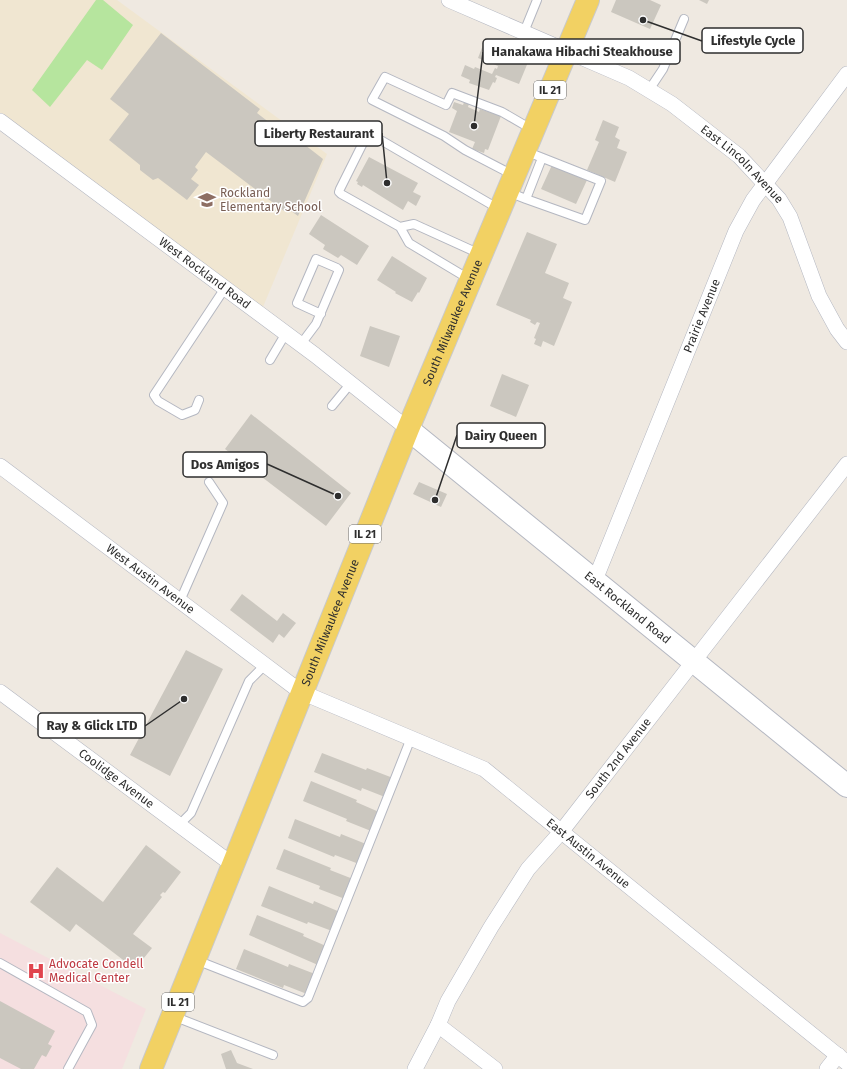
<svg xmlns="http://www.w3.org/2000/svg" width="847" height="1069" font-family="'Fira Sans',sans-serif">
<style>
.education{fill:#f0e6d1}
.medical{fill:#f5dfe0}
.green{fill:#b6e59e}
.building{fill:#cbc7bf}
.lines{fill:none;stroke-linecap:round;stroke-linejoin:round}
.lane-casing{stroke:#b4b7c1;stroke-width:10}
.street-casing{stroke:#b4b7c1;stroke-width:16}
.secondary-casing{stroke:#b4b7c1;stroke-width:24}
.primary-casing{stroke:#c9c9c9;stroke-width:24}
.lane{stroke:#fff;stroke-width:8}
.street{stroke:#fff;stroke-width:15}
.secondary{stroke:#fff;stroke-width:22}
.primary{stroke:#f2d163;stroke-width:22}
.labels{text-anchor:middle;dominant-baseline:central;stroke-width:3;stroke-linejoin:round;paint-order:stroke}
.shield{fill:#fff;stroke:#6d6d6d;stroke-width:1}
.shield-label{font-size:11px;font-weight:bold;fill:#2e2e2e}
.street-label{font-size:12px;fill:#2e2e2e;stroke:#fff}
.education-label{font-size:12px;fill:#785e54;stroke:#fff;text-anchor:start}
.health-label{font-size:12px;fill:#be3a42;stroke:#fff;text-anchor:start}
.leader{fill:none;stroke:#2e2e2e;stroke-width:1.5}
.callout-dot{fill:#2e2e2e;stroke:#fff;stroke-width:1.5}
.callout{fill:#fff;stroke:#2e2e2e;stroke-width:1.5}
.callout-label{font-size:13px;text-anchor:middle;font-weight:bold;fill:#2e2e2e}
</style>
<rect width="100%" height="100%" fill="#efe9e1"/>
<!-- education -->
<path class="education" d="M0,0H117L327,154L260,314L0,121Z"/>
<!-- medical -->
<path class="medical" d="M0,933L146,1009L122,1069H0Z"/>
<!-- green -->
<path class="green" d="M96,0H103L133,25L102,70L87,60L50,107L32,90Z"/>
<!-- building -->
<path class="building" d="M616,0H650L661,5L650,29L611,12Z
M699,0H709L707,4Z
M161,33L260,109L257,113L288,137L291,134L323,159L298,216L287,208L284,211L206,152L195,167L198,170L191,179L199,185L187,200L158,178L153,180L140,170V165L109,140L129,114L110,99Z
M487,42L505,49L506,45L531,55L519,84L496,75L495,77L497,78L495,83L493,82L489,90L469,83L470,80L461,76L465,65L474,69L475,67L492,74L495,68L497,69L498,66L478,58L483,45L485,46Z
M454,102L463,105L464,102L469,104L468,107L479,112L480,109L501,116L488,150L485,149L484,153L472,149L475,142L449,132L457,111L452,108Z
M603,120L619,127L615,137L620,140L617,148L627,152L615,182L587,170L599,142L595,140Z
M369,157L418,183L413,192L421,196L416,206L408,201L403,210L363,185L362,187L357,184L358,182L356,181Z
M552,165L587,180L576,204L541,189Z
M321,215L369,246L357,265L341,255L338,258L323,249L325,245L309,234Z
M527,232L557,244L545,273L569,283L563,298L572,302L554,346L543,341L541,347L534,344L536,339L534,338L540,323L537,322L535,325L530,322L531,320L496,305Z
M392,256L427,278L419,293L418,292L412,302L395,293L396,292L377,280Z
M370,326L400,336L389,367L360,356Z
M502,374L529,385L516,417L490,406Z
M251,414L351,493L326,526L225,449Z
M419,482L447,494L441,507L413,494Z
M242,594L277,621L283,613L296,623L284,638L279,634L273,643L230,610Z
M186,650L223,669L170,776L130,755Z
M322,753L366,770L367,768L393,778L385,797L362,788L361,791L314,772Z
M311,781L357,800L356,802L379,812L371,831L346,821L347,819L303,801Z
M295,819L340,837L341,834L366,844L359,864L335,855L334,857L288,838Z
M146,845L181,872L165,893L163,892L160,895L162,897L133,934L152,948L135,969L76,924L70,932L30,902L57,867L103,902Z
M284,849L331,868L330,870L353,879L345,899L319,889L320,886L276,869Z
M269,886L313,904L314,901L340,912L332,931L308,922L307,924L261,906Z
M257,915L304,934L303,936L326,946L318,965L249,935Z
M244,949L288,967L289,964L315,974L307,994L284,985L283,988L236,969Z
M0,1001L55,1031L48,1044L52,1046L46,1057L42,1055L34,1069H21L0,1058Z
M231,1050L237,1063L253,1069H226L221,1054Z"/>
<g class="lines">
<!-- lane casing -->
<g class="lane-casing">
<path id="lane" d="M524,32L537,0
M649,90L663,69L684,19
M525,151L601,181L585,220L526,199
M513,175L465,150L444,136L372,100L385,77L446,105L452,93L502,112L533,130
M508,192L526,199L542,158
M400,227L414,224L480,254
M469,279L409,243L400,227L341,194L339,192L340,189L366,137L372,135L499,209
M301,344L316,324L339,270L337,268L316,259L297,303L321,314
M270,360L286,333
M199,400L195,410L182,415L158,401L154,395L225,288
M332,406L351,383
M180,601L223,503L209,482
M179,825L191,813L249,681L265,665
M196,960L303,1002L308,998L411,738
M0,963L87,1012L92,1025L68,1069
M173,1016L273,1055"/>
</g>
<!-- street casing -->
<g class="street-casing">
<g id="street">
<path id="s1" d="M449,0L629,78L672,104L739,156L779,199L790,217L819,296L837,329L847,342"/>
<path id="s2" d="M0,121L315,355L408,429"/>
<path id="s3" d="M0,466L301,692L484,769L847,1063"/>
<path id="s4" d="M595,580L736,231L753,200L847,74"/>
<path id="s5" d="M0,692L233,865"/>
<path d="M438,1025L495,1069"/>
<path id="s6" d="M415,1069L438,1025L448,1001L491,927L528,869L561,832L847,464"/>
<path d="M827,1069L838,1055"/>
</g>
</g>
<!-- secondary casing -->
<g class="secondary-casing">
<g id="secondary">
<path id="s7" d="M408,429L847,786"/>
</g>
</g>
<!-- primary casing -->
<g class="primary-casing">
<g id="primary">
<path id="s8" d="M151,1069L408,429L588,0"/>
</g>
</g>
<!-- lane -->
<use href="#lane" class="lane"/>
<!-- street -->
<use href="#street" class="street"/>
<!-- secondary -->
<use href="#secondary" class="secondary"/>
<!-- primary -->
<use href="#primary" class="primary"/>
</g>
<!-- icons -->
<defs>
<g id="school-bare" transform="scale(1.38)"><path d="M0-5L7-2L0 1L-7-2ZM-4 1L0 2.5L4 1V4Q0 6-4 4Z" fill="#8d6e63" stroke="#fff" stroke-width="2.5" paint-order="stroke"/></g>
<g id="hospital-bare" transform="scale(1.38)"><path d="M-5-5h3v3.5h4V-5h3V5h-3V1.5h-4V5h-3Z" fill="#e0444e" stroke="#fff" stroke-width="2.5" paint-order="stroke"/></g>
</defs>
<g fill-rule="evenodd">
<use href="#school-bare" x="207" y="200"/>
<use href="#hospital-bare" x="36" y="971"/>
</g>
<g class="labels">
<!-- shield labels -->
<g class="shield">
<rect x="534" y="81" width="32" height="18" rx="3"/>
<rect x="349" y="525" width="32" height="18" rx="3"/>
<rect x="162" y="993" width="32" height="18" rx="3"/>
</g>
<g class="shield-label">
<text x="550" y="90">IL 21</text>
<text x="365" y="534">IL 21</text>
<text x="178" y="1002">IL 21</text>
</g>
<!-- street labels -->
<g class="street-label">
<text stroke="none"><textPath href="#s1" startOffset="339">East Lincoln Avenue</textPath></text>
<text stroke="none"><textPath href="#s2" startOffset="255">West Rockland Road</textPath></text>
<text stroke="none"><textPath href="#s4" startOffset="285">Prairie Avenue</textPath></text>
<text stroke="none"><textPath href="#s8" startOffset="805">South Milwaukee Avenue</textPath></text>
<text stroke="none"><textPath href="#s3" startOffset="188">West Austin Avenue</textPath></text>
<text stroke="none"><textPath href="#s7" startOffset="283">East Rockland Road</textPath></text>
<text stroke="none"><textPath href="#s8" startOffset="481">South Milwaukee Avenue</textPath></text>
<text stroke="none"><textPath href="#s6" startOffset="373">South 2nd Avenue</textPath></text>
<text stroke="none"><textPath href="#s5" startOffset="145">Coolidge Avenue</textPath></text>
<text stroke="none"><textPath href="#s3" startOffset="709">East Austin Avenue</textPath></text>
</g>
<!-- education labels -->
<g class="education-label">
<text x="220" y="193">Rockland<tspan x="220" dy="14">Elementary School</tspan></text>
</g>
<!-- health labels -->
<g class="health-label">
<text x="49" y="964">Advocate Condell<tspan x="49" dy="14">Medical Center</tspan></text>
</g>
</g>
<!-- callouts -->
<path class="leader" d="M643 20L702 41M474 126L483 52M387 183L382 133M435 500L457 435M338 496L267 464M184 699L145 726"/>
<g class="callout-dot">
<circle cx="643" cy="20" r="4"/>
<circle cx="474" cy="126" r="4"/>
<circle cx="387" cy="183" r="4"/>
<circle cx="435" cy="500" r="4"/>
<circle cx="338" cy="496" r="4"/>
<circle cx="184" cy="699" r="4"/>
</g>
<g class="callout">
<rect x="702" y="28" width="101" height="25" rx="4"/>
<rect x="483" y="39" width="197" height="25" rx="4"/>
<rect x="255" y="121" width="127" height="25" rx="4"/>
<rect x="457" y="423" width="88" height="25" rx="4"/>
<rect x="183" y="452" width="84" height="25" rx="4"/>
<rect x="38" y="713" width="107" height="25" rx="4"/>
</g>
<g class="callout-label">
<text x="753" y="45">Lifestyle Cycle</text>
<text x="582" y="56">Hanakawa Hibachi Steakhouse</text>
<text x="319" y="138">Liberty Restaurant</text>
<text x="501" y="440">Dairy Queen</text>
<text x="225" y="469">Dos Amigos</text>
<text x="92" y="730">Ray &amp; Glick LTD</text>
</g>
</svg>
